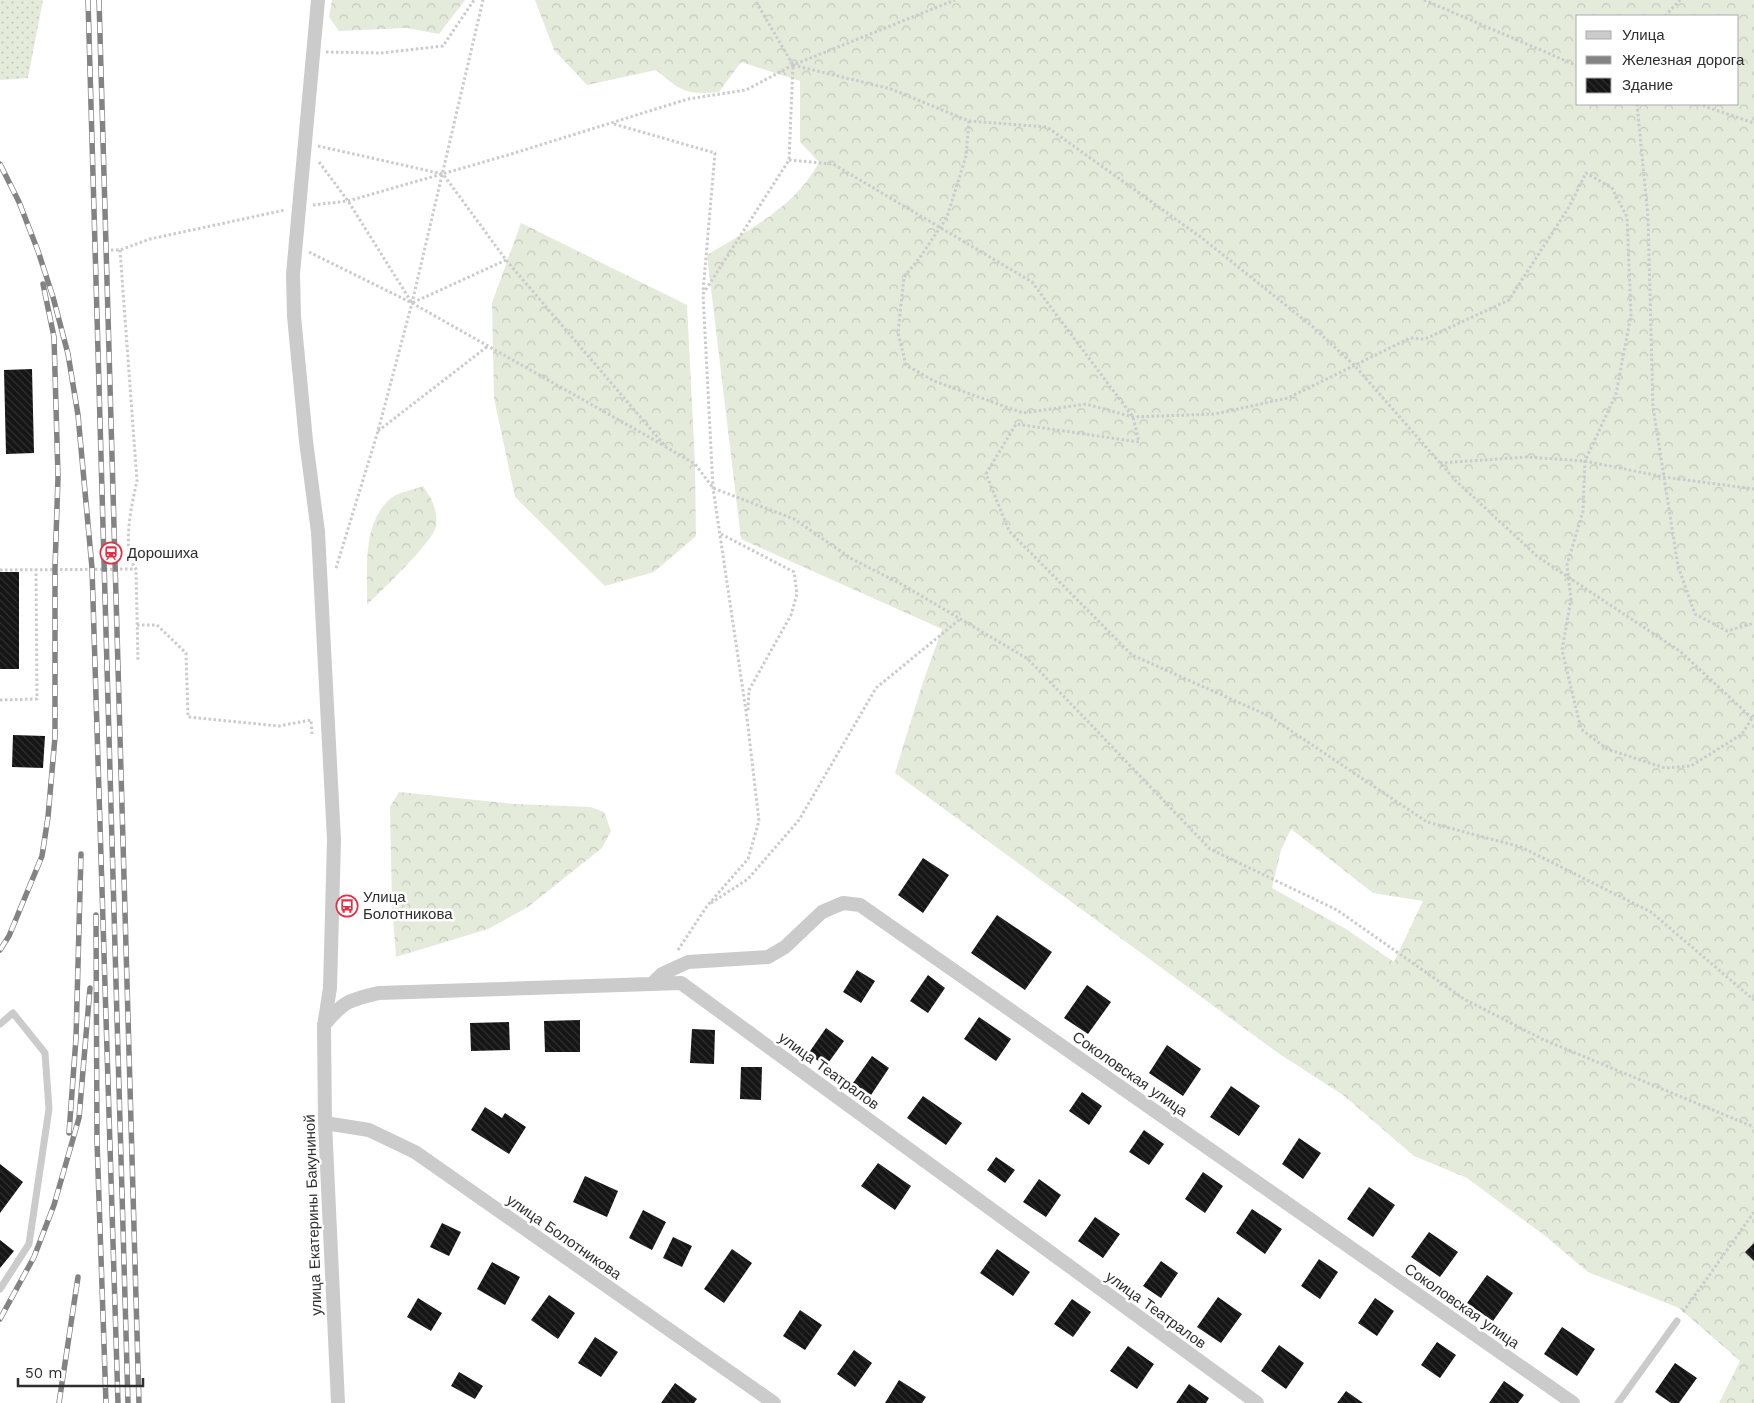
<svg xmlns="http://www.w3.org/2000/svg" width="1754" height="1403" font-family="'Work Sans',sans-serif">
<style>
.green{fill:url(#green-dots)}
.forest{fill:url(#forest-crowns);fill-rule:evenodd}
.building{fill:url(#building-back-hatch)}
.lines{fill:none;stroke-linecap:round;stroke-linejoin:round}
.path{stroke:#cbcbcb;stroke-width:3;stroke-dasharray:2.5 2.5;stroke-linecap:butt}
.service{stroke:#cbcbcb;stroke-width:7}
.minor{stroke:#cbcbcb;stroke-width:14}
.rail-casing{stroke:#838383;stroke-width:5.5}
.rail{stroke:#fff;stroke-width:4;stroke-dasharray:11;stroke-linecap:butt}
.labels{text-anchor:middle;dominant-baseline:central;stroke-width:5;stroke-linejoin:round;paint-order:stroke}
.poi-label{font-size:15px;fill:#2e2e2e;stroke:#fff;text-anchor:start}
.street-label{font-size:15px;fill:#2e2e2e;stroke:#fff}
</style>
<defs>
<pattern id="green-dots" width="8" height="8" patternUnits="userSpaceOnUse" patternTransform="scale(1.25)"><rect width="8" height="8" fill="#e4ebdb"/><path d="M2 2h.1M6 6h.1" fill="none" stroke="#c4cabc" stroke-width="1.8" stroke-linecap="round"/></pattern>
<pattern id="forest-crowns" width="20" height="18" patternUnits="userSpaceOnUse" patternTransform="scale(1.25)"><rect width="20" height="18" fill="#e4ebdb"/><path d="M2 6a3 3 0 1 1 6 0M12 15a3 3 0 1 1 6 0" fill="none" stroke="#c4cabc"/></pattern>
<pattern id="building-back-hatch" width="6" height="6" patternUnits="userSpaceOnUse" patternTransform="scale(1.25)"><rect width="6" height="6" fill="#151515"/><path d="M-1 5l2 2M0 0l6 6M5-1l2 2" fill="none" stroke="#2f2f2f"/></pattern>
</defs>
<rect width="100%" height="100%" fill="#fff"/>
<!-- green -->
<path class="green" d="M0,0H43L28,78L0,80Z"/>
<!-- forest -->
<path class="forest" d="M332,0H465L439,34L407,28L339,31L329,17Z
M535,0H1754V1403H1719L1740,1361L1679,1308L1588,1272L1544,1235L1467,1178L1414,1156L1343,1095L1278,1053L895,773L922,685L942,629L741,539L707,255C748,230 796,207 819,162L800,142V81L741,62L719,92C685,95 681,91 656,70L587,85L554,50ZM1578,16H1738V104H1578ZM1291,829L1373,893L1423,901L1394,962L1346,929L1272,888L1281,850Z
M521,223L687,305L695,464L696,536L654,572L605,586L515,497L494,398L492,303Z
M423,486C432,499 438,510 436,526C434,541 380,592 367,605C368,570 361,524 391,498C398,492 414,490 423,486Z
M399,792L515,804L591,807L604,812L611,831L602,848L528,907L488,929L396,957L392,904L390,807Z"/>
<!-- building -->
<path class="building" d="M32,369L34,453L6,454L4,370Z
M0,572H19V669H0Z
M13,735L45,736L43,768L12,767Z
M923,858L949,875L923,913L898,895Z
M997,915L1052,952L1025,990L971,953Z
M857,970L875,981L861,1003L843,992Z
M928,975L945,988L928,1013L910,1001Z
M1087,985L1111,1002L1088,1034L1064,1018Z
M979,1017L1011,1039L996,1061L964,1039Z
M580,1020V1052H545L544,1021Z
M509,1022L510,1050L471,1051L470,1023Z
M826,1028L844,1041L826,1066L808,1054Z
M692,1029L715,1030L714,1064L690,1063Z
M1167,1045L1201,1069L1183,1096L1149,1073Z
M872,1056L889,1068L871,1095L853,1083Z
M741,1067H762L761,1100L740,1099Z
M1231,1086L1260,1106L1239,1136L1210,1117Z
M1082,1092L1102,1106L1089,1125L1069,1111Z
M923,1096L962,1123L946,1145L907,1118Z
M485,1107L502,1118L505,1113L526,1127L509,1154L471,1130Z
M1144,1130L1164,1144L1149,1165L1129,1152Z
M1299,1138L1321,1153L1303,1179L1282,1164Z
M996,1157L1015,1170L1005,1183L987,1170Z
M878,1163L911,1186L895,1210L861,1186Z
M0,1164L23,1182L0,1213Z
M1203,1172L1223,1186L1205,1213L1185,1199Z
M585,1176L618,1191L607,1217L573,1202Z
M1039,1179L1061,1195L1046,1217L1023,1202Z
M1369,1187L1395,1205L1373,1237L1347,1219Z
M1252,1209L1282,1229L1265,1254L1236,1233Z
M643,1210L666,1222L652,1250L629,1238Z
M1095,1217L1120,1234L1103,1258L1078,1241Z
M442,1223L461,1232L449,1256L430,1247Z
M1429,1232L1458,1252L1440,1277L1411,1257Z
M673,1237L692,1246L682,1267L663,1258Z
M0,1240L14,1251L0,1268Z
M1754,1243V1261L1745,1252Z
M732,1249L752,1263L724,1303L704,1289Z
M997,1249L1030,1272L1013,1296L980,1273Z
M1319,1259L1338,1272L1320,1299L1301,1286Z
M1161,1261L1178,1273L1161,1298L1143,1286Z
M492,1262L520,1277L505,1305L477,1289Z
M1487,1275L1513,1293L1493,1321L1467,1303Z
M549,1295L575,1313L558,1339L531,1320Z
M1218,1297L1242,1314L1221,1343L1197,1327Z
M418,1298L442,1313L431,1331L407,1317Z
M1375,1298L1394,1311L1377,1336L1358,1323Z
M1072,1299L1091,1312L1073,1337L1054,1324Z
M800,1310L822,1325L805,1350L783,1336Z
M1562,1327L1595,1349L1577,1376L1544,1354Z
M595,1337L618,1352L601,1377L578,1363Z
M1437,1342L1456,1355L1440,1378L1421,1365Z
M1279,1345L1304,1363L1286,1389L1261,1371Z
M1128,1346L1154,1364L1137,1389L1110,1371Z
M854,1350L872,1363L855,1387L837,1374Z
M1675,1363L1697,1378L1679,1403H1671L1655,1392Z
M459,1372L483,1386L475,1399L451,1386Z
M899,1380L926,1397L922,1403H885Z
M1504,1381L1524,1395L1518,1403H1489Z
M675,1383L697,1399L694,1403H661Z
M1189,1384L1209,1398L1206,1403H1176Z
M1346,1391L1363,1403H1337Z"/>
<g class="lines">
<!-- path -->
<path class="path" d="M1424,0L1578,66
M1665,16L1680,0
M326,52L381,53L443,46L474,0
M793,65L891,89L969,121L1047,127L1202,238L1313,327L1355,366L1455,480L1538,557L1681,652L1754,720
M1637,104L1648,217L1653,407L1678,566L1695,614L1727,631L1754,623
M1698,104L1754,123
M969,121L966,156L947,217L921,256L904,277L898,333L906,365L934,381L1023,413L1086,404L1133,417L1215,414L1288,398L1410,338L1425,339L1509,300L1569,207L1586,173L1612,188L1627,217L1631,315L1616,394L1585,461L1583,511L1567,565L1571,599L1562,650L1581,729L1607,749L1665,768L1691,766L1742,734L1754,715
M614,124L715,153L703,292
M318,146L443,174L506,260L666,447L695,464L713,488L794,519L852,559L903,585L1028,659L1210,849L1337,910L1464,999L1544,1040L1754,1127
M789,160L833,164L1032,282L1133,417L1139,442L1016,424L986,474L1009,531L1132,655L1269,716L1427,822L1521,847L1651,912L1754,1000
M319,162L348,201L412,303L506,260
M313,205L348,201L508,155L688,99L746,90L793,65L955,0
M106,250H120L150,239L285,210
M120,250L137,481C132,503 121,550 136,569L138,661
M309,252L412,303L663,445
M378,431L488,346
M1440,463L1527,457L1585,461L1664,477L1754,489
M721,534L794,572L797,594L791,615L749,690L748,711
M336,568L378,431L412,303L483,0
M0,570L136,569
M137,625H157L186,653L188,717L279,726L311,720L312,734
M0,700L37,699L36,569
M711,903L748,879L799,820L876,688L959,620
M678,950L707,906L748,859L759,821L747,718L713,488L703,294L789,160L793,65L755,0
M1683,1312L1754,1212"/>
<!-- service -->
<path class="service" d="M0,1024L13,1013L45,1053L49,1109L29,1244L0,1289
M1618,1403L1677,1321"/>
<!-- minor -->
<path class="minor" d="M318,0L293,274L294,316L306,441L318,532L334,840L330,988L324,1026L325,1123L338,1403
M652,984L662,974L688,962L768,957L785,947L822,912L843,903L860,905L1573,1403
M324,1025C344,1001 349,1000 379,993L681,983L1257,1403
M325,1123L369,1130L415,1152L774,1403"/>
<!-- rail casing -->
<g class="rail-casing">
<path id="rail" d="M88,0L128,1403
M99,0L139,1403
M0,164L19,202L38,251L53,297L68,354L78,415L92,568L118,1403
M96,915L97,1141L106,1403
M0,950L9,936L42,856L48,817L55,737V568L58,477L54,337L43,284
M69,1133L76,1038L81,854
M0,1319L34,1257L54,1205L79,1118L90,988
M59,1403L78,1277"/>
</g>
<!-- rail -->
<use href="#rail" class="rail"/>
</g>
<!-- icons -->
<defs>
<g id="station-ring" transform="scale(1.125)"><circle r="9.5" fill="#fff" stroke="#e43046" stroke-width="1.5"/><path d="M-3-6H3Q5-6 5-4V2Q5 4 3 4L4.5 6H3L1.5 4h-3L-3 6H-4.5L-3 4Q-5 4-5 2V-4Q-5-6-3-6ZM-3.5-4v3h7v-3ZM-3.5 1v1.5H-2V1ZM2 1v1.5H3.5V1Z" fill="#e43046"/></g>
<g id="bus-ring" transform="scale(1.125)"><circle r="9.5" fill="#fff" stroke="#e43046" stroke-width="1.5"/><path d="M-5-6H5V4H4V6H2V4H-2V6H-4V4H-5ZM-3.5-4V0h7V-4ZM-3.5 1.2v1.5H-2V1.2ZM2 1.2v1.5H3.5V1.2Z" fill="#e43046"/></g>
</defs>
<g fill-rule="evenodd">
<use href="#station-ring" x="111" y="553"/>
<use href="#bus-ring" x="347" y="906"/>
</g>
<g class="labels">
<!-- poi labels -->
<g class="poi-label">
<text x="127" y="553">Дорошиха</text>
<text x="363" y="897">Улица<tspan x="363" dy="17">Болотникова</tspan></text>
</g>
<!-- street labels -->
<g class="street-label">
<text transform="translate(829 1071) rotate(36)">улица Театралов</text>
<text transform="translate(1130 1074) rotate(35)">Соколовская улица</text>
<text transform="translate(313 1215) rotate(-92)">улица Екатерины Бакуниной</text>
<text transform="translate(564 1237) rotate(35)">улица Болотникова</text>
<text transform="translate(1462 1306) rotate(35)">Соколовская улица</text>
<text transform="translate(1156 1310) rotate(36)">улица Театралов</text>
</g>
</g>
<!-- legend -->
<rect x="1576" y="15" width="162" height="90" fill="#ffffff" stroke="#ababab"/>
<rect x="1586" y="31" width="25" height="8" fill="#cbcbcb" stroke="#ababab"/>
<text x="1622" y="40" font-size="15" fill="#2e2e2e">Улица</text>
<rect x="1586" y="56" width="25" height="8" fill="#838383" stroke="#ababab"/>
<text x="1622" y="65" font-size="15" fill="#2e2e2e">Железная дорога</text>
<rect x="1586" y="78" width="25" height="15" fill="url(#building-back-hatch)" stroke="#ababab"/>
<text x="1622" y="90" font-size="15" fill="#2e2e2e">Здание</text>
<!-- scale -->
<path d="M18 1378v8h125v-8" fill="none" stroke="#2e2e2e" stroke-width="2.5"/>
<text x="25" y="1378" font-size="15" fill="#2e2e2e" stroke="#ffffff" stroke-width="4" paint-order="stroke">50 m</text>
</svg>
